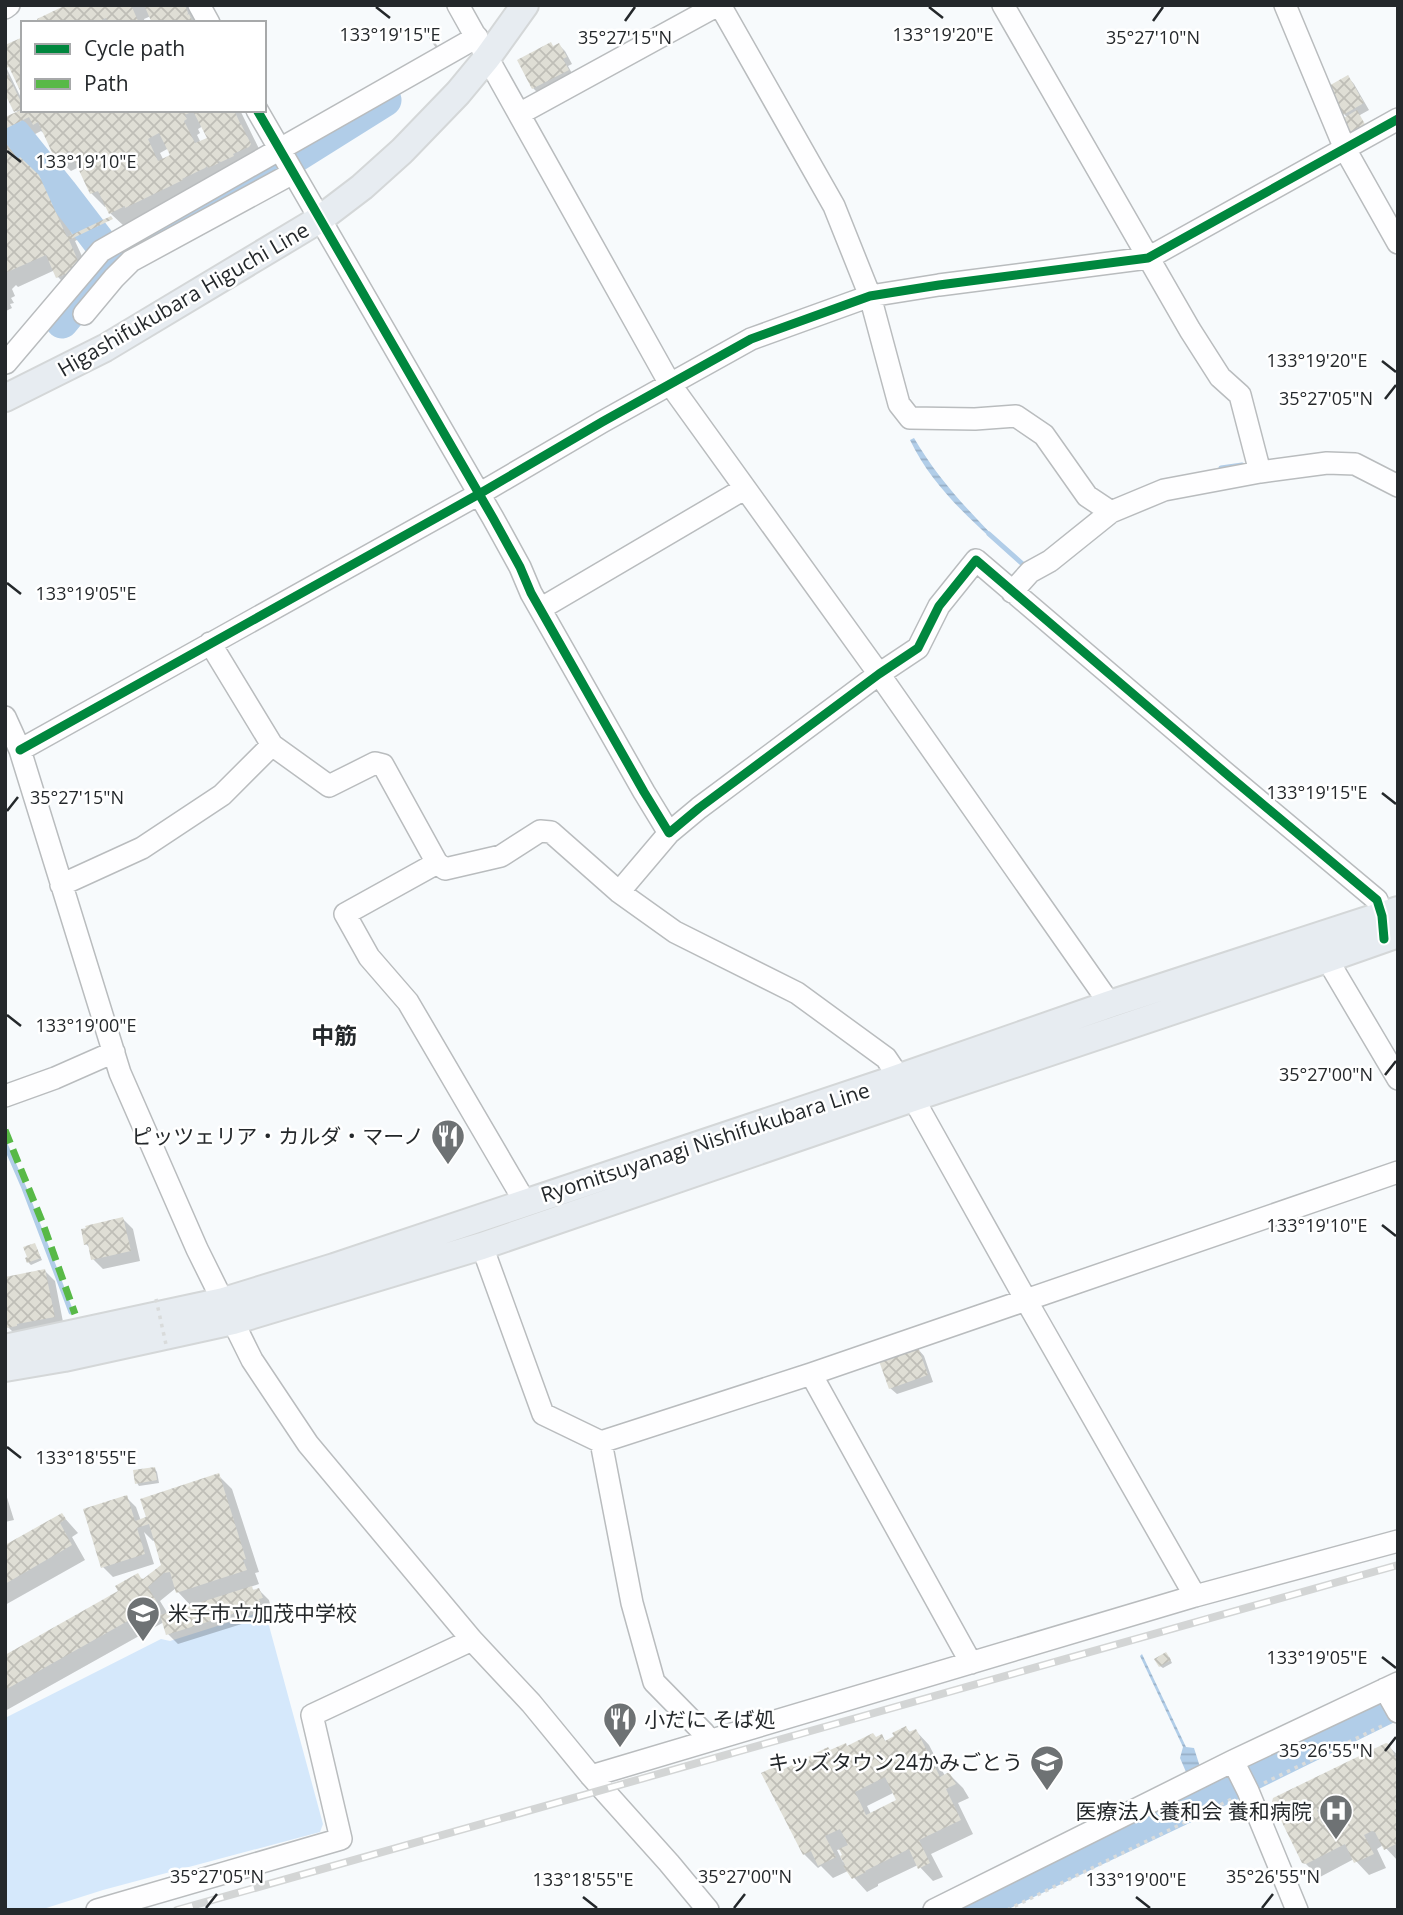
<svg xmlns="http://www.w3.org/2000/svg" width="1403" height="1915" font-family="'Open Sans','Noto Sans JP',sans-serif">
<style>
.pitch{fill:#d5e8fb}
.water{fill:url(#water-rules)}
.shadow{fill:#0003;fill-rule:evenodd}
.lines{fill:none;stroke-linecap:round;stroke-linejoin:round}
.stream{stroke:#b1cde8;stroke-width:5}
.river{stroke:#b1cde8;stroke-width:33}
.building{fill:url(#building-cross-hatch);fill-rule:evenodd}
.minor-casing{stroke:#b9bcbe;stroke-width:24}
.major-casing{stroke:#d4d7d8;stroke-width:30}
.path{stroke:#d9dbdb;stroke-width:3.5;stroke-dasharray:3.5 5;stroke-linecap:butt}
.minor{stroke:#fefeff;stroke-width:21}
.major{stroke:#e7ecf1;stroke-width:26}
.rail-casing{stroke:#d3d5d5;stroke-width:8}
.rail{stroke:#fff;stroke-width:5;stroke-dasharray:16;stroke-linecap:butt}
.path-bridge{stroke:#d9dbdb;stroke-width:3.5;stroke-dasharray:3.5 5;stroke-linecap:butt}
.quiet{stroke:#58b947;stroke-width:7;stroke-dasharray:14 7;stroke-linecap:butt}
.cycleway-casing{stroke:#fff;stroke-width:13}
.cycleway{stroke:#00873e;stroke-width:9}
.ticks{fill:none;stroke:#24282b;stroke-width:2.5}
.labels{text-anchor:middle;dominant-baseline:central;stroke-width:5;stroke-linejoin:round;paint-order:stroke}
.street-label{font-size:21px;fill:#24282b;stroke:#fff}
.poi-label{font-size:21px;fill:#24282b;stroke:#fff;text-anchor:end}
.neighbourhood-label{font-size:23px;font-weight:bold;fill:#24282b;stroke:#fff}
.ticks-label{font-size:18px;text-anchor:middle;fill:#24282b;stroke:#fff;stroke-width:5;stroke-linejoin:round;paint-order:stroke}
</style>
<defs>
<pattern id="water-rules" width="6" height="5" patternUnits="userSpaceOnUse" patternTransform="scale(1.75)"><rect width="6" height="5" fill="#b1cde8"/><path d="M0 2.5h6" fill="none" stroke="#98b0c7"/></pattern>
<pattern id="building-cross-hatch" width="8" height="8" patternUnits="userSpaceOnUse" patternTransform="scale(1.75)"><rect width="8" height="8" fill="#dfded5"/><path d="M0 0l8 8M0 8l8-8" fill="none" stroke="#bfbeb7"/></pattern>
</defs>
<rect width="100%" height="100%" fill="#f7fafc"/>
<!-- pitch -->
<path class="pitch" d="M265,1611L323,1824L320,1832L103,1890L40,1910H5V1718L161,1639L170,1641Z"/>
<!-- water -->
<path class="water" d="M914,438C936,476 965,507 995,538L993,540C961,511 929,480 910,440Z
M1142,1654L1186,1747L1194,1748L1200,1767L1186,1772L1180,1758L1183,1747L1140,1656Z"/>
<!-- shadow -->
<path class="shadow" d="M70,5H191L199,23H154L151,16L144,19L145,23H38Z
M431,36L438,47L436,48L429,38Z
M559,45L565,51L572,64L568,66L574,77L540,95L533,88L554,47Z
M5,65L23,102V110H240L264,159L124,226L110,213L107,206L105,207L91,193L79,167L71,171L57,158L47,136L41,131L10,147L20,160L52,191L73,236L93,227L96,231L75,241L92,278L91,282L72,291L58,277L55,270L18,287L16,285L12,289L15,296L11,298L14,303L10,304L12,308L6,311L5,119L18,114L5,90ZM203,126L210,139L201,143L197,135L200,133L198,129ZM169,148L173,156L164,161L160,153Z
M1348,77L1354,84L1369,110L1360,115L1347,117L1344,114Z
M123,1219L133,1229L140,1261L103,1269L93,1259L91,1249L86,1244Z
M35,1245L42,1260L31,1265L28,1262Z
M45,1271L55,1281L64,1327L18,1337L8,1327L5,1308V1279Z
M918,1349L924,1356L933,1382L897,1394L890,1388Z
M155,1469L157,1472L159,1483L139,1486L137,1483Z
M218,1475L232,1489L259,1572L255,1573L259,1584L250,1587L255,1591L259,1590L269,1600L271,1608L268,1609L270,1614H267V1616L178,1644L168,1634L164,1622L5,1711V1655L6,1656L143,1581L163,1566L155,1540L153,1541L144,1532L154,1564L113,1577L103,1567L126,1497L136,1507L141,1521ZM176,1588L178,1592L192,1607L168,1614L160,1601Z
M5,1491L14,1520L5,1522Z
M62,1515L78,1533L72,1537L85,1560L5,1605V1547Z
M1169,1657L1172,1663L1163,1668L1160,1666Z
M906,1728L911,1733L916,1731L929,1745L945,1776L949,1774L963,1788L969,1798L958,1803L973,1834L931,1854L943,1877L933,1881L918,1865L878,1884V1886L867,1892L848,1871L833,1878L821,1866L818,1868L804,1854L781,1773L831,1752L881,1737L887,1742ZM895,1792L899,1801L871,1814L867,1806ZM841,1849L846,1861L843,1862L837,1850Z
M1388,1746L1398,1755V1861L1383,1845L1377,1849L1386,1868L1369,1875L1354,1859L1320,1877L1318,1876L1304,1862L1274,1802Z"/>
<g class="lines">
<!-- stream -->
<path class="stream" d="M1221,468L1242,465
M989,534L1026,567
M5,1144L24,1188L71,1312"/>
<!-- river -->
<path class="river" d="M15,135L61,192L113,260
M62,322L113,260L267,174L385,100
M968,1910L1195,1802L1398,1702"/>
</g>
<!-- building -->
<path class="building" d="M66,5H131L139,23H108L106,18L95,23H38L37,19Z
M144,5H185L188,13L187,15L189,14L193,23H152Z
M23,37V97L9,67L6,68L5,66V45Z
M551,42L553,46L559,43L567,57L563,59L569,70L532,89L517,60Z
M5,69L23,106V108L14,112L5,94Z
M1348,75L1364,103L1343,115L1327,87Z
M23,109L234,110L240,123L239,125L241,124L251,144L249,147L233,154L234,156L221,162L218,161L219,163L208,168L207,166L205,168L182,179L183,180L125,208V206L109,214L98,191L90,194L70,151L55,159L38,122L33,125L29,117L5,129V117ZM193,111L207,138L195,143L184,121L187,119L185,115ZM159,133L170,155L158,161L148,139Z
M1357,110L1366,126L1351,135L1342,119Z
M5,142L18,159L20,157L39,175L67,237L111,216L113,219L69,240L79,263L78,269L56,278L46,255L5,273Z
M123,1217L131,1251L91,1260L88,1244L84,1245L81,1229L86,1228L85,1226Z
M35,1243L41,1258L27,1263L25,1258L27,1257L23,1247Z
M45,1269L55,1317L17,1324V1326L6,1328L5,1277Z
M918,1347L928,1375L889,1389L879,1361Z
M155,1467L157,1480L135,1484L133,1470Z
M219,1473L246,1559L243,1560L247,1570L176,1593L170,1572L164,1573L148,1587L158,1604L5,1690V1655L118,1591L115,1586L138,1573L141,1578L143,1579L161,1565L149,1524L137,1528L145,1554L101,1568L83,1509L127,1495L135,1521L146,1517L140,1499Z
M62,1513L66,1519L60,1523L72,1545L5,1584V1545Z
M252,1586L253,1590L259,1588L263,1598L259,1599L261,1604H258V1606L166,1635L160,1615Z
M1166,1652L1171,1660L1159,1667L1154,1659Z
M906,1726L909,1732L916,1729L940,1777L949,1772L956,1784L946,1789L961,1820L919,1840L930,1863L918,1869L909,1849L865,1871L866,1872L852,1879L843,1866L845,1865L840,1856L842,1855L839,1849L848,1845L840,1829L825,1836L836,1857L818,1866L811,1851L803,1855L761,1773L776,1766L780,1771L828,1747L830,1750L846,1743L847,1746L873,1733L876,1737L882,1734L885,1741L894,1736L892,1733ZM885,1777L896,1800L866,1815L855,1792Z
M1386,1743L1389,1744L1398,1762V1843L1384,1850L1375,1832L1372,1831L1364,1835L1374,1854L1354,1863L1345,1844L1306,1864L1302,1863L1272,1802L1273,1798ZM1342,1798L1349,1811L1322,1823L1317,1810Z"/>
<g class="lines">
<!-- minor casing -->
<g class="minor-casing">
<path id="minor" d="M199,5L209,23
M458,5L670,384L879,674L1110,1004
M720,5L834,206L870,296L899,404L910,418L975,419L1016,416L1044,435L1087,496L1111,512
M1003,5L1190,330L1220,377L1240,395L1260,472
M1285,5L1345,149L1398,243
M5,8L9,5
M257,110L493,518L520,567L531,593L644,792L669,833L699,808L879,674L918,648L939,606L976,560L1229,776L1377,900L1382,916L1383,930
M519,114L718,5
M84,314L114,278L131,261L293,173
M6,363L101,251L477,37
M1012,592L1030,572L1050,561L1111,512L1164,490L1260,472L1327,463L1355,464L1398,486
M540,609L744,489
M210,643L272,745L329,786L375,763L383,765L437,863L445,869L501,856L540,831L551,832L619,892
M5,717L20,750L120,1073L197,1249L252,1360L308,1444L472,1640L531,1703L591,1776L669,1863L708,1910
M20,750L479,494L602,422L751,339L870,296L939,285L1148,258L1398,119
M669,833L619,892L675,932L797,993L886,1058L913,1098L1026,1300L1195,1596
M437,863L345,914L369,957L408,1002L525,1202
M61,885L142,848L222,795L272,745
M1323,947L1327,959L1398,1079
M5,1096L55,1078L114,1052
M482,1246L543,1414L601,1442L811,1374L1398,1172
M811,1374L971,1663
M601,1442L632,1603L654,1682L704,1733L708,1741
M1385,1689L1398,1712
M1233,1761L1248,1791L1297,1910
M591,1776L1195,1596L1398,1541
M97,1910L341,1839L312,1715L472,1640
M934,1910L1233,1761L1398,1683"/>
</g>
<!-- major casing -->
<g class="major-casing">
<path id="major" d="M5,398L105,348L320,219L362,187L402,151L458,93L487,58L525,5
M5,1348L224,1301L334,1267L886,1082L1110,1004L1398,910
M5,1368L64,1358L233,1321L482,1246L913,1098L1327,959L1398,934"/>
</g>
<!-- path -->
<path class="path" d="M1264,1783L1386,1724
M1007,1910L1232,1799"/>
<!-- minor -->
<use href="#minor" class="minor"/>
<!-- major -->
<use href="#major" class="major"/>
<!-- rail casing -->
<g class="rail-casing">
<path id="rail" d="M177,1910L1398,1565"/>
</g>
<!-- rail -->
<use href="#rail" class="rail"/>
<!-- path-bridge -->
<path class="path-bridge" d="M156,1299L167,1349"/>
<!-- quiet -->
<path class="quiet" d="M5,1130L43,1224L75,1314"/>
<!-- cycleway casing -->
<g class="cycleway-casing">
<path id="cycleway" d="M257,110L493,518L520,567L531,593L644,792L669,833L699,808L879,674L918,648L939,606L976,560L1229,776L1377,900L1382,916L1384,939
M20,750L479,494L602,422L751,339L870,296L939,285L1148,258L1398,119"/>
</g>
<!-- cycleway -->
<use href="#cycleway" class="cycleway"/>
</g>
<!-- ticks -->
<path class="ticks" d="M376,7L390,18M929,7L943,18M625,21L635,7M1153,21L1163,7M7,151L21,162M1382,361L1396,372M1385,399L1396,385M7,583L21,594M1382,793L1396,804M7,811L18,797M7,1015L21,1026M1385,1075L1396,1061M1382,1225L1396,1236M7,1447L21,1458M1382,1657L1396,1668M1385,1751L1396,1737M583,1897L597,1908M1136,1897L1150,1908M206,1908L217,1894M734,1908L745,1894M1262,1908L1273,1894"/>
<!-- icons -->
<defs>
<g id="restaurant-pin" transform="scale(1.75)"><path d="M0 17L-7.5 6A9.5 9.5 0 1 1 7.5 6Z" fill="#6e7274" stroke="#fff"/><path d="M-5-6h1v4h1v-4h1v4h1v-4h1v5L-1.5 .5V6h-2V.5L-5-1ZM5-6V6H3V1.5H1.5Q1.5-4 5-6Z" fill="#fff"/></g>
<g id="school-pin" transform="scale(1.75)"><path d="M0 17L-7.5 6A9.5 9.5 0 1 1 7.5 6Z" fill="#6e7274" stroke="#fff"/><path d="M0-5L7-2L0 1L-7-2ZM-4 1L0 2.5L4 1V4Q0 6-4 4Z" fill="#fff"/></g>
<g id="hospital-pin" transform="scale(1.75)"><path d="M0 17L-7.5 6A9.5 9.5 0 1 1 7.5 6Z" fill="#6e7274" stroke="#fff"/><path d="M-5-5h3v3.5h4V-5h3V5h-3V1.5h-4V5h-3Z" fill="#fff"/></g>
</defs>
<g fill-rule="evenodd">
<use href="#restaurant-pin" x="448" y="1136"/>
<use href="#school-pin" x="143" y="1613"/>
<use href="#restaurant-pin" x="620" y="1719"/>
<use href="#school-pin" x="1047" y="1762"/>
<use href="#hospital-pin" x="1336" y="1811"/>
</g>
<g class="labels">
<!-- street labels -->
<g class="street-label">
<text transform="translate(183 299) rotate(-30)">Higashifukubara Higuchi Line</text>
<text transform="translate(705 1142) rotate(-18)">Ryomitsuyanagi Nishifukubara Line</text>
</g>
<!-- poi labels -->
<g class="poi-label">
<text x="424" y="1136">ピッツェリア・カルダ・マーノ</text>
<text x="168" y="1613" text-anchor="start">米子市立加茂中学校</text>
<text x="644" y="1719" text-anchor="start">小だに そば処</text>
<text x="1023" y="1762">キッズタウン24かみごとう</text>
<text x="1312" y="1811">医療法人養和会 養和病院</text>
</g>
<!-- neighbourhood labels -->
<g class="neighbourhood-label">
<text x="334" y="1035">中筋</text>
</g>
</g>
<g class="ticks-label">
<text x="390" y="41">133°19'15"E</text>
<text x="943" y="41">133°19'20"E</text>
<text x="625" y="44">35°27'15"N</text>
<text x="1153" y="44">35°27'10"N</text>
<text x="86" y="168">133°19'10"E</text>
<text x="1317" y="367">133°19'20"E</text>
<text x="1326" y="405">35°27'05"N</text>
<text x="86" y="600">133°19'05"E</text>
<text x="1317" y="799">133°19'15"E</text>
<text x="77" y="804">35°27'15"N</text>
<text x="86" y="1032">133°19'00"E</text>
<text x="1326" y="1081">35°27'00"N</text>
<text x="1317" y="1232">133°19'10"E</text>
<text x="86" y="1464">133°18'55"E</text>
<text x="1317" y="1664">133°19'05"E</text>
<text x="1326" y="1757">35°26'55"N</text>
<text x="217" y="1883">35°27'05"N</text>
<text x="745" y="1883">35°27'00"N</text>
<text x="1273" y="1883">35°26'55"N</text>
<text x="583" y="1886">133°18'55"E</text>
<text x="1136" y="1886">133°19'00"E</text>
</g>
<!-- border -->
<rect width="1403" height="1915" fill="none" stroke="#24282b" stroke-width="14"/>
<!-- legend -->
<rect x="21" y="21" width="245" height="91" fill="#ffffff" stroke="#a7a9aa" stroke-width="2"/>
<rect x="35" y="44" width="35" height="10" fill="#00873e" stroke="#a7a9aa" stroke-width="2"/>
<text x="84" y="56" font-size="21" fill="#24282b">Cycle path</text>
<rect x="35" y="79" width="35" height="10" fill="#58b947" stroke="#a7a9aa" stroke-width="2"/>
<text x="84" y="91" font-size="21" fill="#24282b">Path</text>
</svg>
